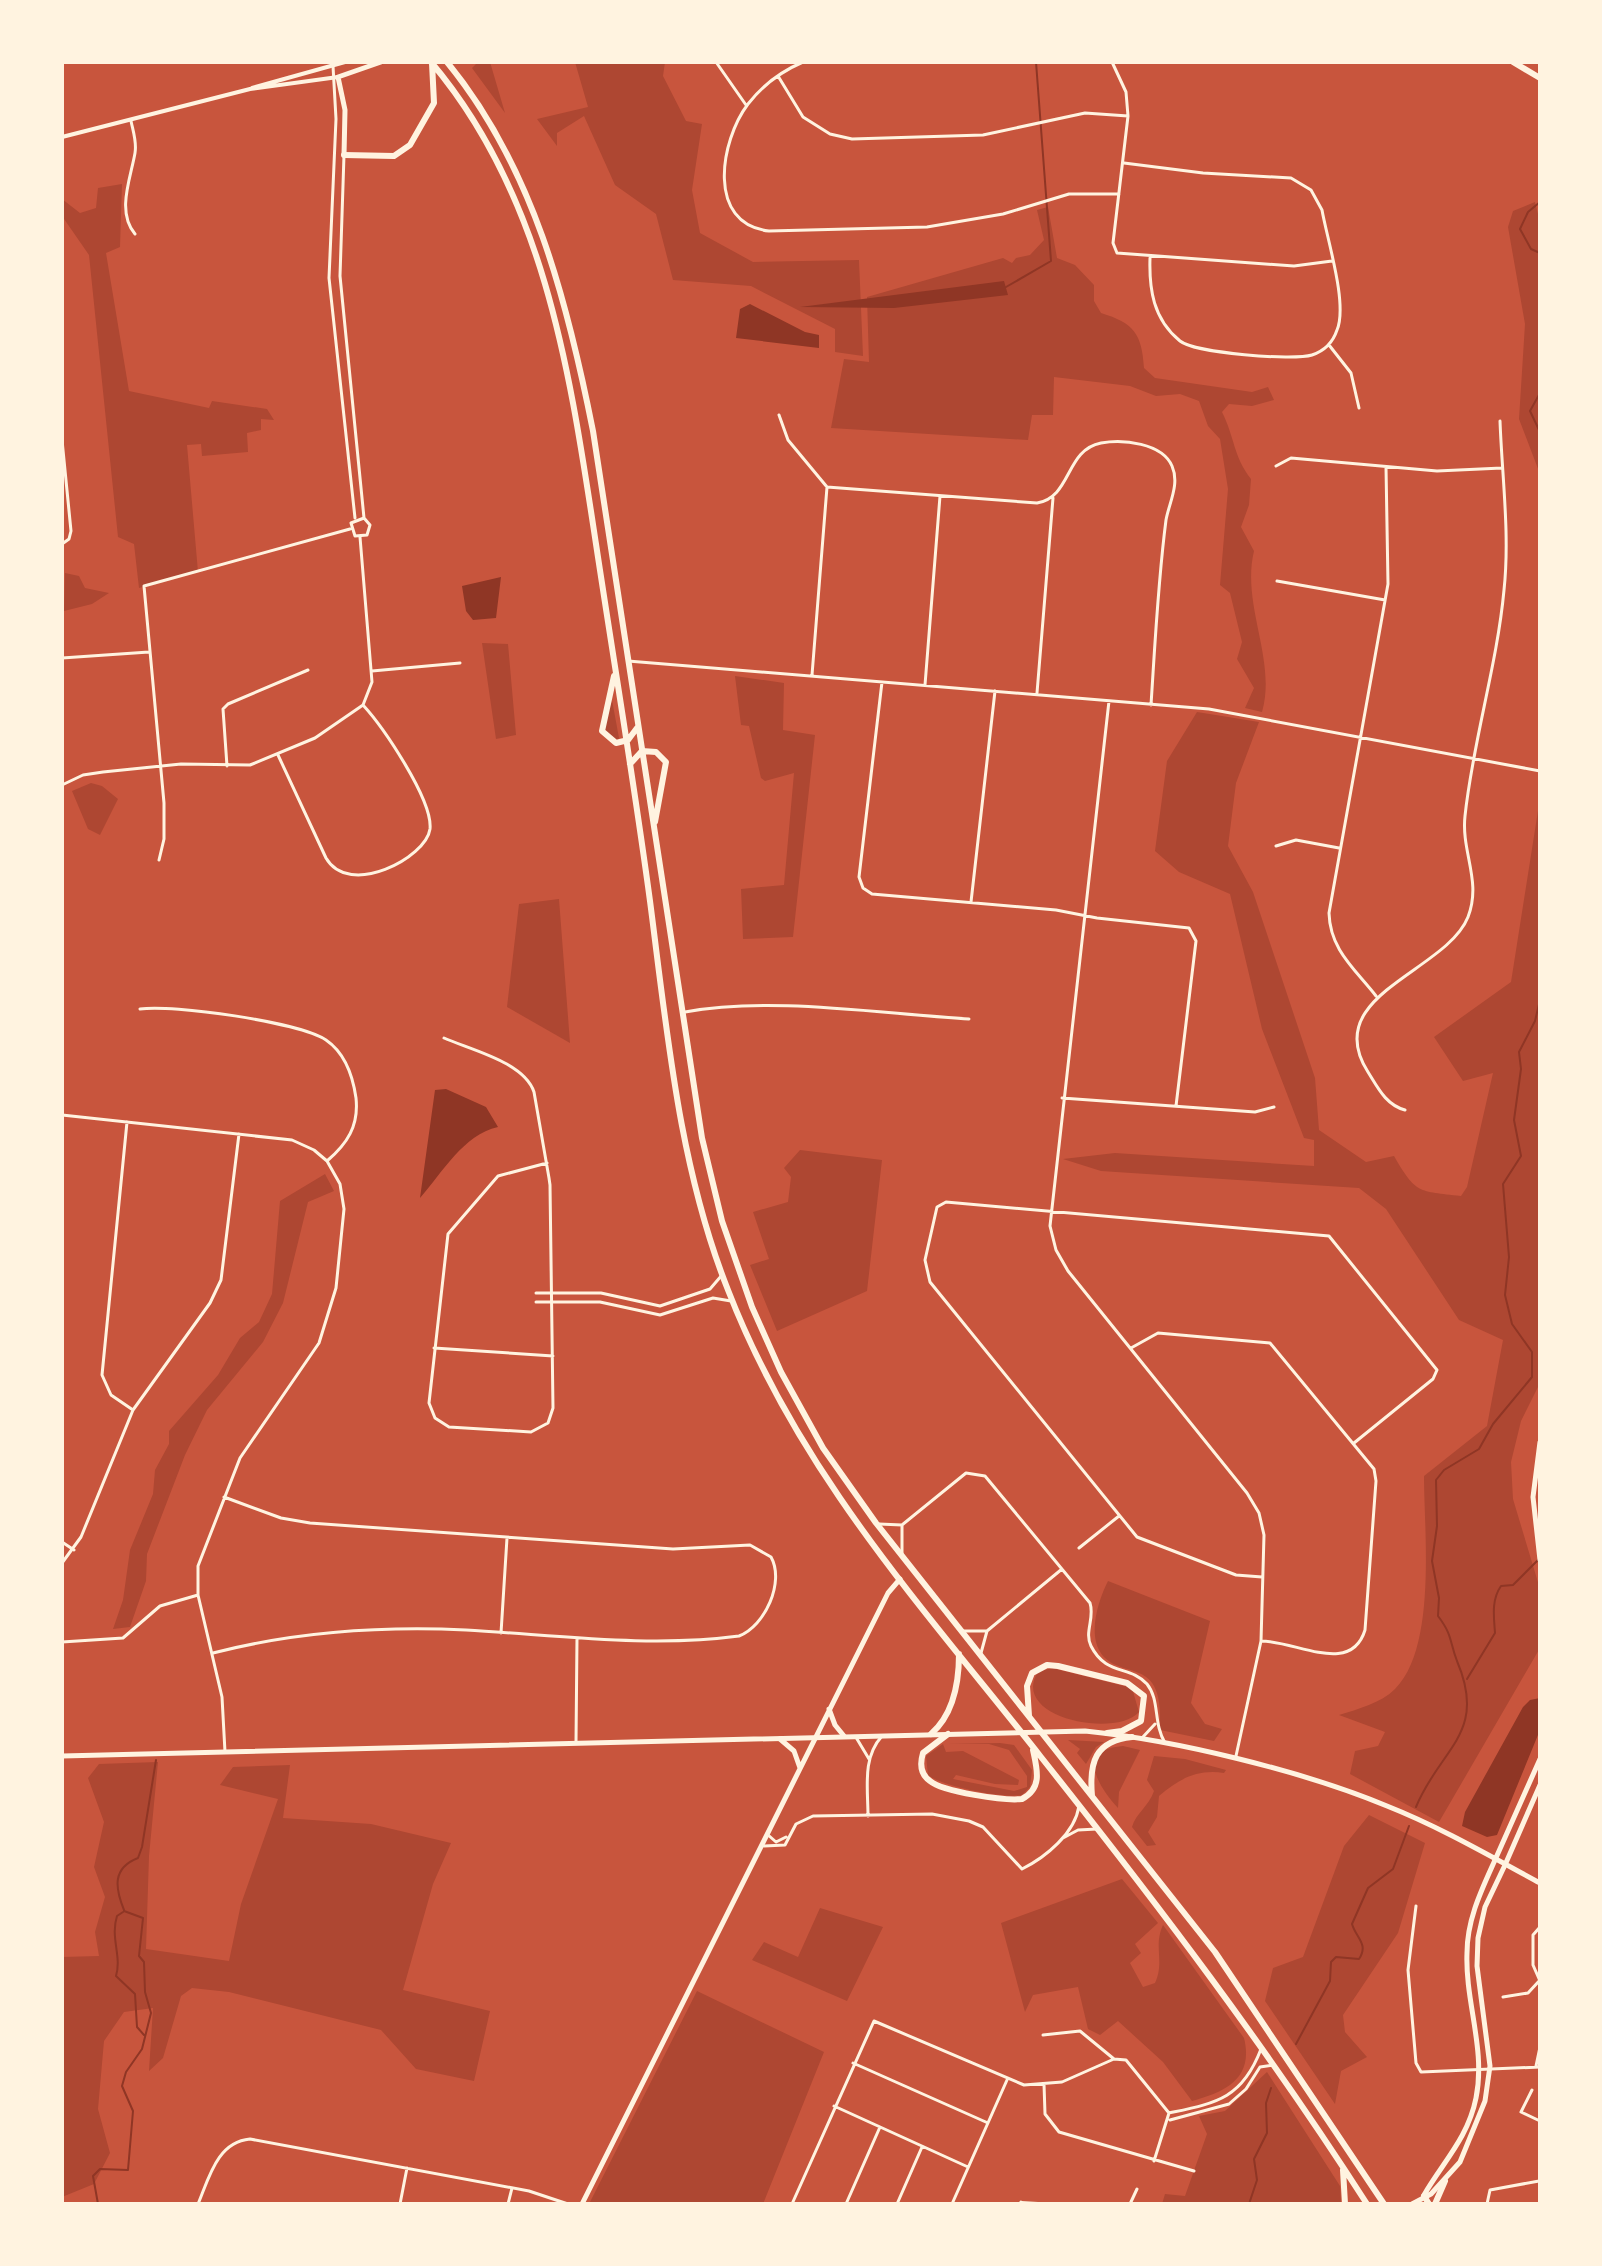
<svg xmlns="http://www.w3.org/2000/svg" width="1602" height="2266" font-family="'Exo 2',sans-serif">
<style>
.green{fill:#ae4732}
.water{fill:#8f3625}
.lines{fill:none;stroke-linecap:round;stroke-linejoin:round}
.stream{stroke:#8f3625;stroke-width:2}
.service{stroke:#fff3e0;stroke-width:2}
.minor{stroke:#fff3e0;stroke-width:3}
.tertiary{stroke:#fff3e0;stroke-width:4}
.secondary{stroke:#fff3e0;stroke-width:5}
.primary{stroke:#fff3e0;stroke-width:5}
.trunk{stroke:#fff3e0;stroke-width:6}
.motorway{stroke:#fff3e0;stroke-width:6}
</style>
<rect width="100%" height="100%" fill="#c8553d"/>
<!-- green -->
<path class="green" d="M478,62H490L505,113L472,68Z
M575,62H665L663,76L686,121L702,124L692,190L700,233L753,262L859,260L863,356L835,352V329L751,286L673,280L656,214L615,185L584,116L557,133V146L537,119L588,107Z
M122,184L120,247L106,253L129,391L209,408L212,401L267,409L274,420L261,419V430L247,433L248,452L202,456L201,444L187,445L198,572L139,588L134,544L118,537L89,255L62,216V199L80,213L96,208L98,188Z
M1535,202L1540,222V474L1519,419L1525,324L1508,227L1513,211Z
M1048,207L1057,258L1075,265L1094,285V301L1101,313C1134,323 1142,334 1144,368L1155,378L1252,392L1268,387L1274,400L1252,406L1229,404L1222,412C1235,438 1233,456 1251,479L1249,505L1241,527L1254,551C1241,605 1277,660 1262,712L1245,708L1254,688L1237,659L1242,642L1230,593L1220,585L1228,489L1220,439L1208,426L1199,401L1180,394L1156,396L1130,386L1054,377L1053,415H1032L1028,440L831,428L844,359L869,362L867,297L1003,258L1012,263L1016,258L1030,255L1044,240L1037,210Z
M65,573L79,576L85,588L109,593L92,604L64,611Z
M482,643L508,644L516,735L496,739Z
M735,676L784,683L783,730L815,735L793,937L743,939L741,889L784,885L794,773L765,781L761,778L749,726L741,725Z
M612,700L619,738L618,740L606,733L604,725Z
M1197,712L1259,722L1236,783L1228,846L1253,892L1315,1078L1319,1130L1366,1162L1394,1156C1416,1194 1418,1191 1461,1196L1467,1187L1493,1073L1463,1081L1434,1037L1511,982L1540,798V1383L1521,1421L1511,1462L1513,1499L1540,1589V1648L1439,1822L1350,1774L1355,1751L1378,1746L1385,1732L1339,1715C1358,1709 1381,1703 1395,1689C1437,1647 1424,1532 1424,1476L1487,1426L1503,1340L1459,1320L1386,1209L1359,1188L1101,1171L1063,1159L1115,1153L1314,1166V1140L1304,1138L1262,1029L1230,894L1179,872L1155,851L1167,761Z
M91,783L102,786L118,799L100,835L88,829L72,791Z
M559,899L570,1043L507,1007L519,904Z
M800,1150L882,1160L867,1291L777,1331L750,1265L769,1259L753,1212L788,1202L791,1177L784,1168Z
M325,1174L334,1191L308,1202L283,1303L263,1342L207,1410L185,1455L147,1554L146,1581L130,1627L113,1629L123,1600L130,1550L153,1494L155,1470L169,1444V1431L218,1375L240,1338L259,1322L272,1294L280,1201Z
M1108,1581L1210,1621L1191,1703L1205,1724L1222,1729L1214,1741L1160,1730C1160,1716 1161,1699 1154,1686C1146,1671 1129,1671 1116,1665C1082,1651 1096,1605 1108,1581Z
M1052,1668L1132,1688L1139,1712C1115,1739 1009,1717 1038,1672Z
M1068,1740L1104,1742L1096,1747L1086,1764L1077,1753L1080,1749Z
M1000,1743L1014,1745L1032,1770L1030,1787L1022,1795C1005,1799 941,1786 928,1775L926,1756L943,1744L946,1752L963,1751L1019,1780L1018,1785L995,1784L956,1775L953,1779L1014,1791L1027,1787V1776L1009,1750L989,1744H948Z
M1123,1746L1140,1750L1119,1792L1118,1808C1097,1785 1076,1750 1123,1746Z
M1154,1756L1185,1759L1226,1770L1224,1773C1197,1769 1179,1779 1159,1796L1157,1817L1148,1832L1156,1845L1147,1846L1132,1827C1136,1813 1149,1806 1154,1791L1147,1780Z
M158,1762L149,1856L146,1949L229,1961L241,1904L278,1799L220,1785L233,1767L290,1765L283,1818L371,1824L451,1843L433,1884L403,1990L490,2011L474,2081L416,2069L381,2030L229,1992L192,1988L181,1996L163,2058L149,2071L153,2008L124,2012L104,2041L98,2109L110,2153L94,2184L62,2197V1957L99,1956L95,1932L105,1897L94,1867L104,1822L88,1778L99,1764Z
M1369,1815L1425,1843L1398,1933L1343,2015L1345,2032L1367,2057L1341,2071L1335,2104L1265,2001L1273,1968L1303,1957L1344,1846Z
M1122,1879L1158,1923L1135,1944L1141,1953L1130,1963L1143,1987L1155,1983C1165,1961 1153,1947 1163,1925L1244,2038C1254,2078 1226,2092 1192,2101L1163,2062L1118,2021L1100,2035L1088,2029L1078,1987L1033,1995L1025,2012L1001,1923Z
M820,1908L883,1927L847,2001L752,1960L764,1942L798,1957Z
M697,1991L824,2052L763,2204H589Z
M1267,2072L1340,2186L1341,2204H1162L1165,2194L1185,2196L1207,2134L1199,2116L1225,2111Z"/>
<!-- water -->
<path class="water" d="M1004,281L1008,295L894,308L800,307Z
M750,304L805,332L819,335V348L736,338L740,309Z
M501,577L496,618L473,620L466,611L462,586Z
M446,1089L486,1107L498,1127C463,1135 443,1172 420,1198L435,1090Z
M1540,1698V1730L1497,1835L1487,1837L1462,1826L1465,1812L1523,1707L1530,1700Z"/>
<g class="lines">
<!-- stream -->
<path class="stream" d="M1540,202L1528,212L1520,229L1531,249L1540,253
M1006,287L1051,261L1036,62
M1540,393L1530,411L1540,432
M1540,976V992
M1467,1679L1495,1633C1494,1618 1491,1600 1501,1586L1513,1585L1539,1559
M1416,1807C1440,1748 1488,1734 1457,1661C1449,1640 1453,1636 1438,1616L1439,1598L1432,1561L1437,1526L1436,1480L1444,1470L1479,1449L1493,1424L1532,1377V1352L1512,1324L1505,1295L1509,1257L1503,1184L1521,1156L1514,1120L1521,1069L1519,1052L1535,1021L1540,1000
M124,1910C115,1888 112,1868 138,1858L142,1847L156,1760
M123,1912L117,1916C110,1938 122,1956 116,1976L135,1994L137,2027L144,2035
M1296,2044L1330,1981L1331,1962L1336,1957L1359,1959C1369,1944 1356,1938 1352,1924L1368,1888L1393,1869L1409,1826
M98,2204L93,2176L100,2169L128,2170L133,2111L122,2086L126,2072L142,2049L151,2013L145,1992L144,1962L139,1956L143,1918L124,1911
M1249,2204L1257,2180L1254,2159L1267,2133L1266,2103L1271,2088"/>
<!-- service -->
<path class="service" d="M1021,2202L1055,2204"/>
<!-- minor -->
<path class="minor" d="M716,62L746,105
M803,62C782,71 762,86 748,104C720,141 706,224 769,231L927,227L1003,214L1069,194H1119
M1112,62L1126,92L1128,116L1113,243L1117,253L1294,266L1332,261
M333,66L336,119L329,278L355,518
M778,76L803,117L830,134L852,139L983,135L1085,113L1128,116
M131,121C133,131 137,142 135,153C131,177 116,212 135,234
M344,155L340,276L364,518L370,525L367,535L355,536L351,523L364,518
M1124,163L1203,173L1291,178L1311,190L1322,210C1327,239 1348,304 1337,330C1333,342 1324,351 1312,355C1293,361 1195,353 1180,341C1153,319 1149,289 1150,258
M1329,345L1351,373L1359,408
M779,415L788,440L827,487L1037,503C1072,497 1065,450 1101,443C1123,439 1162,443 1172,466C1180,484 1169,503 1166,520C1158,581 1155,644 1151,705
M62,440L71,531L69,539L62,544
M1276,466L1291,458L1437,471L1502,468
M1277,581L1385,600
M62,658L149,652
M628,661L1209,709L1540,771
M372,671L460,663
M812,675L827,487
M882,682L859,877L863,888L872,894L1056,910L1097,918L1189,928L1196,941L1176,1106
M925,685L940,496
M1037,693L1053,498
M1109,701L1050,1226L1056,1250L1068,1271L1247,1493L1259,1513L1264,1535L1261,1641L1236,1756
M278,755L326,858C349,898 426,858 430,829C433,800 383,727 363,705
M227,766L223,709L228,704L308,670
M62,785L83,775L103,772L181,764L250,765L315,738L363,705L372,682L360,537
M1276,846L1296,840L1339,848
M159,860L164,839V803L144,586L350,529
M971,902L995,691
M1376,996C1355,969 1330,950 1329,913L1388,584L1386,467
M140,1009C172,1004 299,1022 326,1040C345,1053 353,1077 356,1098C359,1126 347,1144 327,1161
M685,1012C770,996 881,1014 969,1019
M444,1038C471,1050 524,1062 534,1092L549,1178L550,1185L553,1408L548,1423L531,1432L449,1427L435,1418L429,1403L448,1234L498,1176L547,1163
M1062,1098L1255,1112L1274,1107
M1405,1110C1386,1105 1378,1088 1368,1072C1319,995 1446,972 1468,917C1482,881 1461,852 1465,816C1473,740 1497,666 1504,590C1510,535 1502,476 1500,421
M62,1115L292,1140L314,1150L327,1161L340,1184L344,1209L336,1288L319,1343L240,1458L198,1566V1595L222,1697L225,1752
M127,1122L102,1375L111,1395L133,1410
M536,1293H601L660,1306L710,1289L722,1275
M536,1302H600L660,1315L713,1298L731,1301
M434,1348L553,1356
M1131,1348L1158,1333L1270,1343L1374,1469L1376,1481L1365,1630C1351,1676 1297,1641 1261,1641
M879,1524L902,1525L966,1473L985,1476L1090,1603C1095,1618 1084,1632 1091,1646C1106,1676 1130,1665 1147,1684C1160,1700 1153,1723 1165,1743
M902,1525V1553
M62,1542L74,1550
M1079,1548L1119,1516
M62,1563L81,1537L133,1410L210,1303L221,1280L239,1134
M1262,1577L1236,1575L1137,1537L930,1282L925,1260L937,1207L946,1202L1329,1236L1437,1370L1433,1379L1354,1443
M963,1631H987
M501,1633L507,1538
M62,1642L123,1638L160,1606L198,1595
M213,1653C295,1632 381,1626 466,1630C556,1635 649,1648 739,1636C765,1626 785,1582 771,1557L750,1545L673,1549L310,1523L281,1518L224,1497
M981,1653L987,1631L1062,1569
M1142,1738L1155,1724
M857,1739L869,1759
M576,1742L577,1638
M868,1816C868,1788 862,1758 882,1736
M767,1834L776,1842L786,1837
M1063,1838L1078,1830L1097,1829
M764,1846L785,1845L796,1824L813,1816L932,1814L969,1821L983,1827L1022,1869C1046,1857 1075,1833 1079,1806
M1416,1906L1408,1970L1416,2063L1421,2072L1540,2067
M1540,1927L1533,1935V1965L1540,1981
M1503,1997L1528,1993L1540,1980
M1043,2035L1080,2031L1114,2059
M853,2063L988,2123
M1536,2066L1540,2047
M1044,2084L1045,2114L1059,2132L1194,2171
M1532,2090L1521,2112L1540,2121
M834,2106L968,2167
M1169,2113C1216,2103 1242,2099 1261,2049
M1170,2120L1229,2104L1246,2089L1260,2067L1274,2065
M1154,2161L1169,2113
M1540,2176V2194
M198,2204C209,2178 217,2142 250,2139L529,2191L568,2204
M400,2204L407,2168
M508,2204L512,2188
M792,2204L874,2021L1024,2085L1062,2082L1114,2059L1126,2060L1169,2113
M846,2204L880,2127
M897,2204L922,2147
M952,2204L1007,2080
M1020,2204L1021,2202
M1130,2204L1137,2189
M1487,2204L1490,2190L1539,2181"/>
<!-- tertiary -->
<path class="tertiary" d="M252,88L345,62
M62,137L250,89L338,77"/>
<!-- secondary -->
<path class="secondary" d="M829,1709L835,1725L844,1736
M780,1739L794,1751L800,1768
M1424,2195C1443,2162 1468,2138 1476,2098C1486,2049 1465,2002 1467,1953C1467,1919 1482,1889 1495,1860
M582,2204L888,1593L900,1579
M1412,2204L1431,2194L1460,2162L1485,2101L1490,2066L1477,1966L1478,1938L1485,1907L1505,1865"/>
<!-- primary -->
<path class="primary" d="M344,155L345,110L338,77L381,62
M1540,1442L1533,1497L1540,1560
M62,1756L1085,1731C1175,1740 1303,1771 1387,1806C1440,1827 1490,1856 1540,1883
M1495,1860L1540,1759
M1505,1865L1540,1785"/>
<!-- trunk -->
<path class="trunk" d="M431,62C546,198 570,374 596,544C614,663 634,782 650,901C667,1031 679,1167 728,1290C799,1473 921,1605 1041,1757C1156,1902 1267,2048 1367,2204
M447,62C533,167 567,300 593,431L702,1138L722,1221L752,1307L781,1372L823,1448L876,1523L1215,1952L1384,2204
M344,155L394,156L410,145L434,103L432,63
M614,676L602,731L616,743L628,740L637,728
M630,764L642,751L656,752L666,762L655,822
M1029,1716L1027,1686L1032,1673L1047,1665L1058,1666L1127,1683L1144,1696L1141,1721L1122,1731L1107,1733
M931,1734C954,1714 959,1683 959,1654
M948,1734L923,1753C920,1763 920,1774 930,1781C943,1792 1005,1801 1022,1799C1043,1788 1037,1769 1033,1750
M1092,1796C1089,1762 1095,1741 1132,1737
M1343,2170L1345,2204
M1424,2196L1429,2204
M1435,2204L1445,2181"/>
<!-- motorway -->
<path class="motorway" d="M1513,62L1540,78"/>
</g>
<!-- border -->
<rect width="1602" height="2266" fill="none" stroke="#fff3e0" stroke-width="128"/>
</svg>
